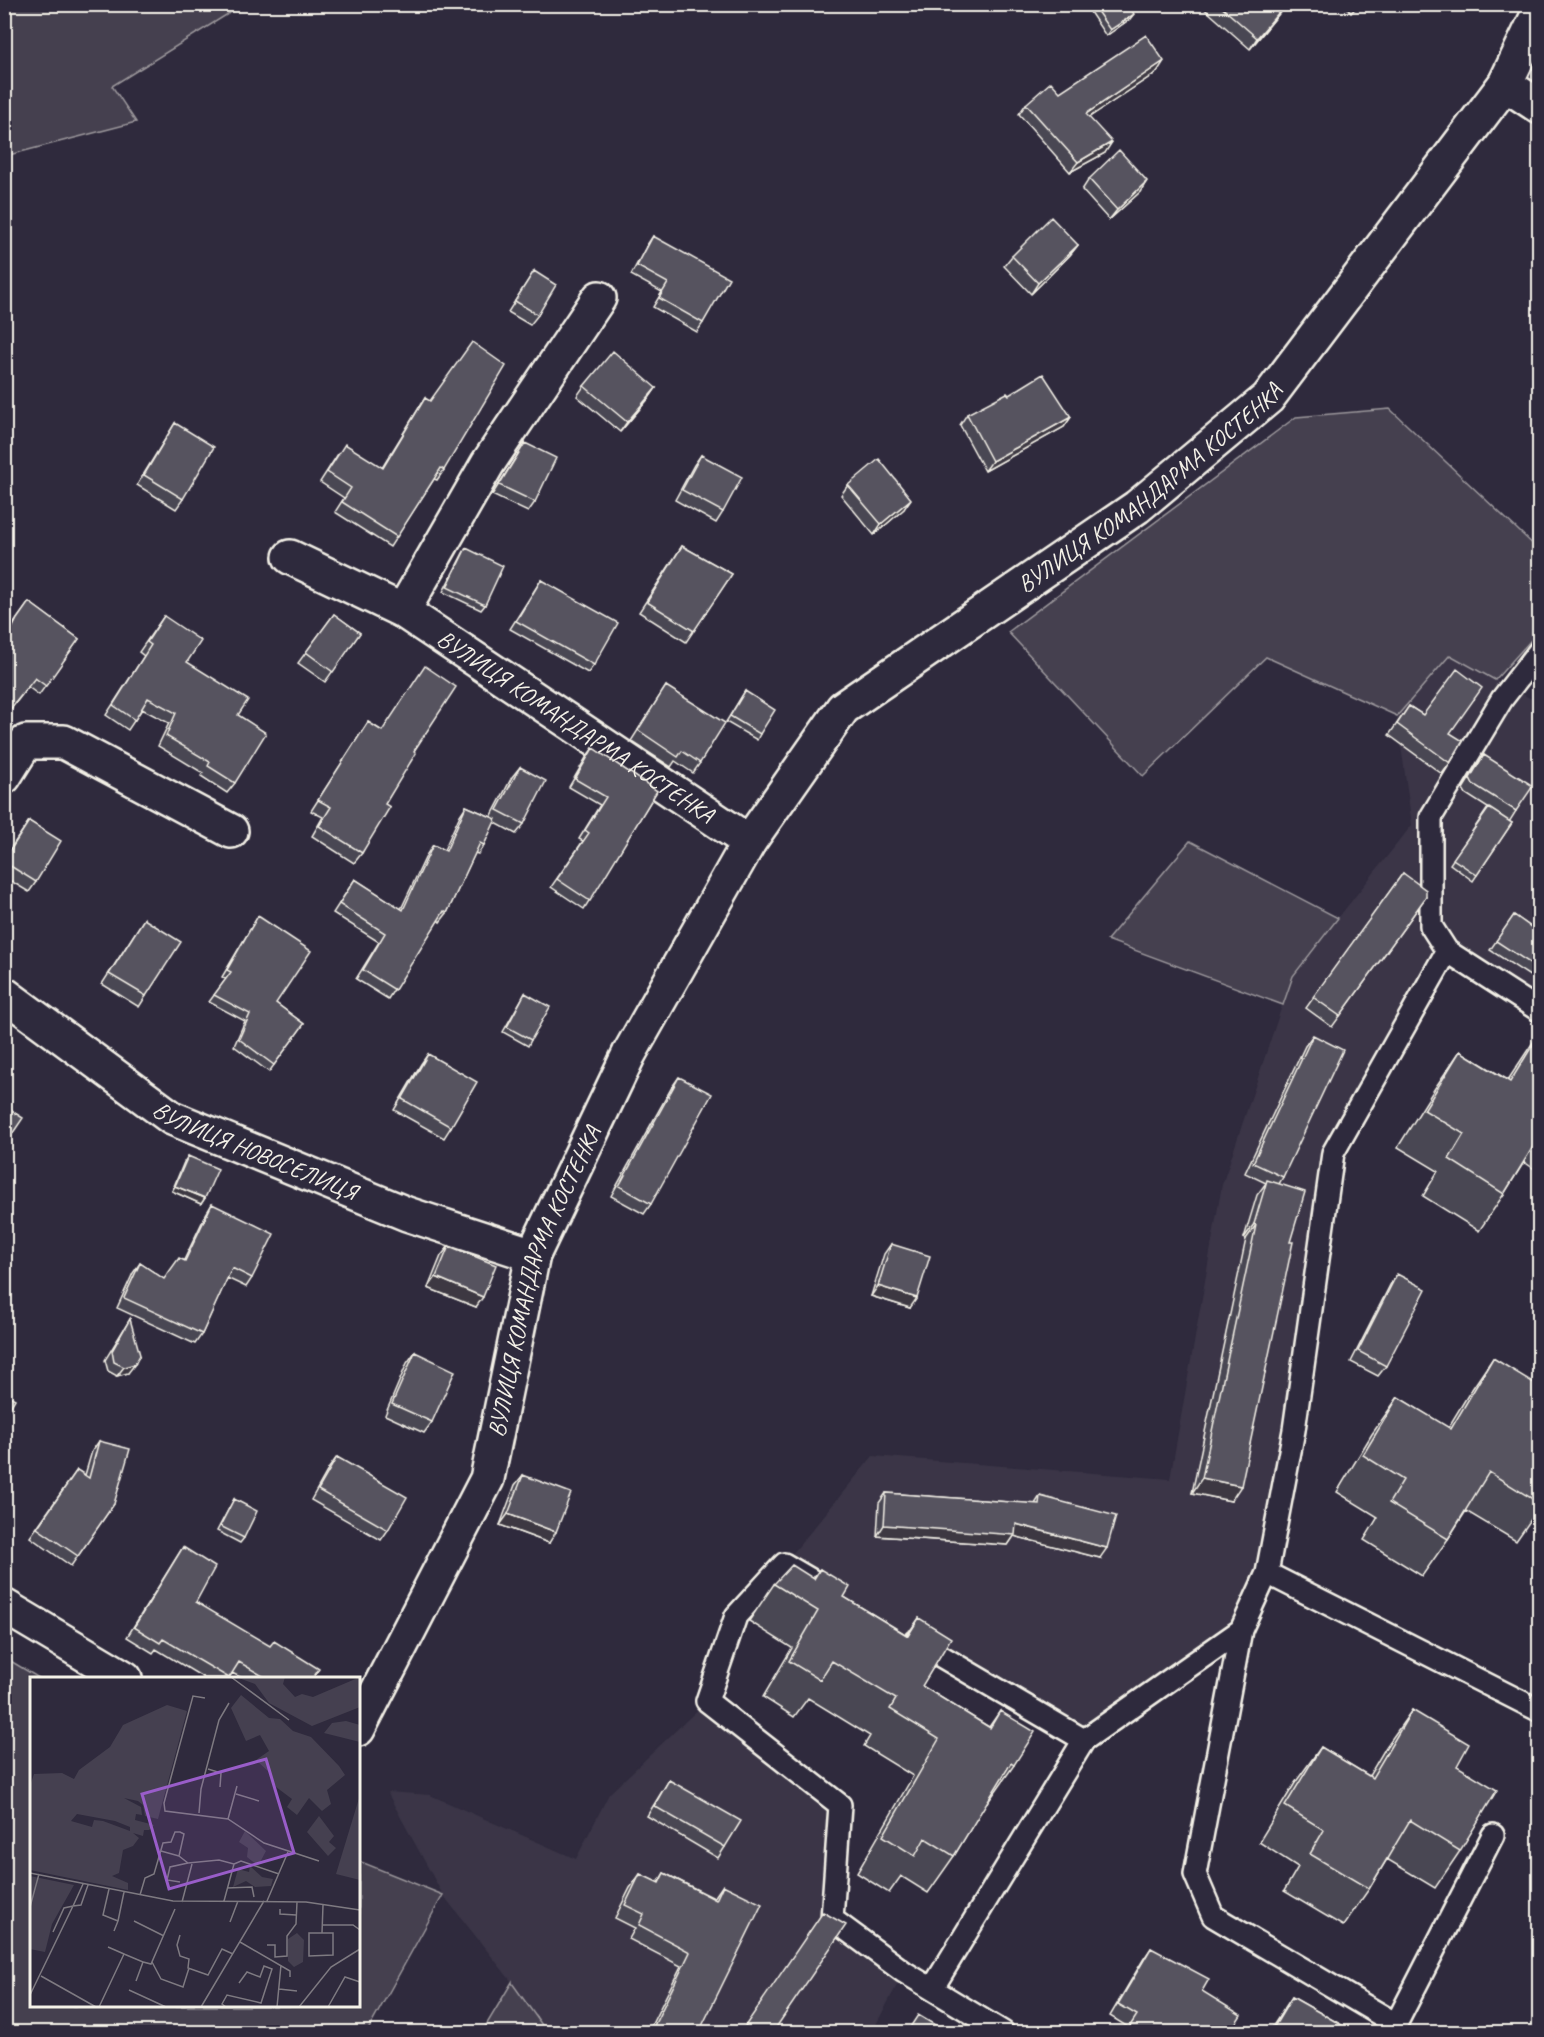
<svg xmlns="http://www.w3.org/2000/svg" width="1544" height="2037" font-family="Caveat,sans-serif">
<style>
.built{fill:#3b3647}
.green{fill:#454050;stroke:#9c989c;stroke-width:1.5}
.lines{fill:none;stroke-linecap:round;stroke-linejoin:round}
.service-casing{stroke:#f4f1e8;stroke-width:26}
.minor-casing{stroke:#f4f1e8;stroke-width:38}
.service{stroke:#2f2a3d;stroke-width:21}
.minor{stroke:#2f2a3d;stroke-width:33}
.wall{fill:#4a4752;stroke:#f4f1e8;stroke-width:1.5}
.shaded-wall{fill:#3c3942;stroke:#f4f1e8;stroke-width:1.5}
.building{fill:#56525f;stroke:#f4f1e8;stroke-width:1.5}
.labels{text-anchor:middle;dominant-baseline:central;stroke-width:4.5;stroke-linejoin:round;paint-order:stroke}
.street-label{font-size:24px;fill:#f4f1e8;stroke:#2f2a3d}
.inset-road{fill:none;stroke:#7e7a81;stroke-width:1.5}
.view{fill:#995dc9;fill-opacity:0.15;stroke:#995dc9;stroke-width:3}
.inset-edge{fill:none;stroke:#f4f1e8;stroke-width:3}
</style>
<rect width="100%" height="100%" fill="#2f2a3d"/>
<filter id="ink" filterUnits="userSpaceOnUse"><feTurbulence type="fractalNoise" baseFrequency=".0167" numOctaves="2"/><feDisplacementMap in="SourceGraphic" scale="12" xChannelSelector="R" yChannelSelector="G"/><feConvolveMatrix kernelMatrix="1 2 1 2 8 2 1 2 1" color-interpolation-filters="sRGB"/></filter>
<g filter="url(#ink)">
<!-- built -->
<path class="built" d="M1450,655L1539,703L1540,902L1535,909L1540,912L1539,1011L1447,951L1333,1153L1294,1430L1241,1630L1084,1740L784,1564L873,1456L1170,1479L1222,1185L1292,976L1412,825L1397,716Z
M707,1701L840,1805L832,1919L904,1972L872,2032H547L512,1982L443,1895L387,1792L430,1795L576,1859L609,1794Z"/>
<!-- green -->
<path class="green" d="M5,4H259V5L239,7L112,86L136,122L5,156Z
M1390,409L1539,550V631L1495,680L1450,655L1397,716L1266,657L1143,776L1008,632L1296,417Z
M1190,841L1338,918L1293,976L1283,1005L1107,940Z
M4,1657L39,1678H32V2006H358L359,1861L443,1895L367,2032H5Z
M512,1982V1983L547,2032H482Z"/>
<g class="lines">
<!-- service casing -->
<g class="service-casing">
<path id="service" d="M1447,951L1431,926V817L1502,699L1540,650
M1267,1573L1540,1711
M813,1581L784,1564L736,1616L707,1701L840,1805L832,1919L904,1972L1003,2032
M1241,1630L1195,1874L1213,1916L1396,2024L1493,1835
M915,1641L1084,1740L1241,1630L1267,1573L1294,1430L1333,1153L1447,951L1540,1011
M932,1989L1084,1740"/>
</g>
<!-- minor casing -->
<g class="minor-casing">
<g id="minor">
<path d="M1505,84L1540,107"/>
<path id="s1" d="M290,557L403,611L749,842"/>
<path d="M403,611L488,463L599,298"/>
<path d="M4,777L26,742H64L231,831"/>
<path id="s2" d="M4,994L172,1118L407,1214L533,1255"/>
<path d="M4,1606L125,1678"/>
<path id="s3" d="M358,1729L487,1479L533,1255L629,1054L749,842L843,708L1137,507L1268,398L1505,84L1540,11"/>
</g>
</g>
<!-- service -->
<use href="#service" class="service"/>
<!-- minor -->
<use href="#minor" class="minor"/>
</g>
<!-- wall -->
<path class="wall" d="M1087,4H1128L1130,19L1106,36L1086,6Z
M1199,4H1287L1250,49Z
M1343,4H1359L1351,13Z
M1157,72L1089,117L1105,153L1070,172L1019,114L1026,104L1060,92Z
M1089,179L1140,192L1109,220L1082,190Z
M653,236L703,323L697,332L653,307L662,292L631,275L647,245Z
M1078,245L1070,255L1031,294L1004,266L1012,256Z
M534,271L538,315L530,325L508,312Z
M584,386L656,388L649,398L620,432L577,396Z
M1009,395L1071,417L1064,427L985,471L960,425L967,414Z
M425,398L444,470L437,480L434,479L390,547L335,512L344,498L320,482L338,454L382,468Z
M175,423L183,499L176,509L137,485Z
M525,443L535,502L528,512L492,495Z
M701,455L723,512L716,523L675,500L694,465Z
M848,485L904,509L874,535L841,495Z
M682,546L732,574L686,642L639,612Z
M466,548L485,605L481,610L443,592L463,553Z
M541,580L594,665L588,673L510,629Z
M29,602L79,639L39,695L28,687L4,718V641L10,629Z
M334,614L360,633L325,682L298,663Z
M164,616L187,662L238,715L235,783L227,793L201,776L203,773L158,746L169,723L142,709L128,730L106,715L144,656L139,652Z
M666,686L700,763L693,773L675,761L671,767L631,741Z
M745,691L760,734L757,740L726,722Z
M1409,706L1450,733V763L1442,774L1389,735Z
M368,722L414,751L385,804L362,853L354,863L312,836L323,817L311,811Z
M593,748L657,791L584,909L551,887L583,841L579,839L600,805L569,787L587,756Z
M1484,755L1516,811L1509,822L1512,823L1473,881L1450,864L1488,808L1466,794L1463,789Z
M520,767L524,824L516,834L494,822L484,845L478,854L475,853L447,913L440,922L438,920L388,999L356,979L379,942L333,913L355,879L401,909L427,854L433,845L444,850L460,815L466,806L491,817L512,777Z
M29,821L36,882L29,892L4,877V858Z
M1403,873L1426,897L1332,1027L1306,1008Z
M1514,915L1539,933V982L1490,950Z
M258,916L276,1003L304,1024L269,1072L234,1046L245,1021L209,1002L226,979L222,977Z
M144,919L146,996L139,1007L102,984Z
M525,993L531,1040L528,1046L503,1032Z
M1539,1033V1172L1524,1162L1504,1194L1479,1231L1423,1196L1438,1171L1398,1147L1435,1088L1460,1051L1508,1080Z
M1313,1035L1283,1177L1279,1184L1290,1242L1231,1501L1192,1493L1246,1239L1244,1238L1257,1195L1266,1183L1245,1173L1305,1046Z
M428,1054L451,1127L444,1138L394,1110L421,1064Z
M679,1077L651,1204L644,1214L611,1196L672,1087Z
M188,1156L205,1198L201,1204L172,1191L184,1162Z
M212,1204L252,1278L246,1287L227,1278L202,1334L195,1344L117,1308L133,1273L140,1263L164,1279L184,1260L206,1214Z
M891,1244L910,1308L871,1296L884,1254Z
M449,1246L476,1307L428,1288L441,1256Z
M1397,1274L1386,1366L1378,1376L1351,1362L1390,1285Z
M130,1319L128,1373L117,1376L108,1371L105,1360Z
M415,1352L432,1422L424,1433L385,1415L407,1363Z
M1493,1358L1539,1418V1508L1516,1541L1466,1511L1448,1539L1422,1576L1364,1540L1378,1517L1337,1492L1372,1434L1398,1397L1448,1428L1468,1395Z
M99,1441L114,1504L71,1566L30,1537L77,1470L85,1475L92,1451Z
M337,1457L388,1530L381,1540L311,1500L329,1468Z
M523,1475L549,1543L500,1525L515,1485Z
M886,1493L1035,1504L1040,1496L1100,1558L1014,1536L1008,1545L877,1536L879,1503Z
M234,1499L244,1538L240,1543L217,1531Z
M183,1547L196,1602L313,1678H242L232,1673L229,1678H204L156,1649L153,1653L127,1637Z
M820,1569L844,1597L907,1635L919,1618L922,1686L989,1727L1000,1711L1014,1765L988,1802L987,1801L954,1856L928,1893L901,1876L889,1893L857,1873L913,1776L864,1746L870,1736L808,1698L794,1717L763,1697L792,1648L749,1621L774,1584L813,1578Z
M1412,1710L1457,1766L1460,1851L1435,1888L1387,1859L1369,1889L1343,1926L1284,1891L1298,1867L1259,1842L1295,1783L1321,1747L1369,1776L1386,1747Z
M669,1780L725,1847L718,1858L647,1816Z
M664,1873L714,1898L723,1885L699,2032H648L681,1966L629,1939L635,1928L615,1918L630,1888L640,1874L658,1883Z
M1151,1948L1202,1991L1230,2032H1125L1128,2027L1110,2016L1143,1960Z
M1292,1997L1354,2032H1269L1282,2012Z"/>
<!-- shaded-wall -->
<path class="shaded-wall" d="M1286,4H1287L1250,49L1257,38Z
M1134,14L1130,19L1106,36L1110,30Z
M1164,61L1157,72L1079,124L1086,114Z
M1112,142L1105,153L1070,172L1078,162Z
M1147,181L1140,192L1109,220L1117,210Z
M1078,245L1070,255L1031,294L1038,283Z
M656,388L649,398L620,432L627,422Z
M1071,417L1064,427L985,471L992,461Z
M911,499L904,509L874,535L881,524Z
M175,1186L205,1198L201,1204L172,1191Z
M1254,1224L1256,1225L1246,1239L1244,1238Z
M436,1277L483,1297L476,1307L428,1288Z
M878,1286L917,1298L910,1308L871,1296Z
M135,1364L128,1373L117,1376L124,1367Z
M1202,1478L1241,1486L1231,1501L1192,1493Z
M508,1514L556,1532L549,1543L500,1525Z
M1016,1524L1107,1548L1100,1558L1014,1536L1008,1545L877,1536L884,1525Z"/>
<!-- building -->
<path class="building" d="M1092,4H1128L1134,14L1110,30Z
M1218,4H1286L1257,38Z
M1146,35L1164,61L1086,114L1112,142L1078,162L1026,104L1051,82L1060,92Z
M1119,150L1147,181L1117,210L1089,179Z
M1051,217L1078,245L1038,283L1012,256Z
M653,236L729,278L703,323L659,298L668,283L637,266Z
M534,271L556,285L538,315L515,301Z
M472,342L506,366L444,470L441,468L397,537L342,502L351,488L327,472L345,444L383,468L425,398L430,401Z
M613,351L656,388L627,422L584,386Z
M1043,374L1071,417L992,461L967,414L1007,393L1009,395Z
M175,423L214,447L183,499L144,475Z
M525,443L556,458L535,502L499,485Z
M701,455L742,477L723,512L682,490Z
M879,459L911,499L881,524L848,485Z
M682,546L732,574L694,631L647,602Z
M466,548L503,566L485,605L447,587Z
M541,580L618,623L594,665L516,621Z
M29,602L79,639L46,686L35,678L4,717V645L17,619Z
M334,614L360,633L333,672L306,652Z
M164,616L201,641L187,662L248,700L238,715L266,733L235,783L208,766L210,762L166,736L176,713L148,698L135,720L113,705L151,645L147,642Z
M425,666L456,687L414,751L416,753L385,804L390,807L362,853L319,826L331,807L318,800L368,722L382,731Z
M1457,669L1482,688L1450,733L1463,741L1450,763L1397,724L1409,706L1423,715Z
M666,686L725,723L700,763L682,751L678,757L638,730Z
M745,691L775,710L760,734L730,716Z
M593,748L657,791L590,901L557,879L589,833L585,830L606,797L575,779Z
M1484,755L1533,786L1516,811L1473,784L1470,778Z
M520,767L546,781L524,824L497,810Z
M466,806L496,819L484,845L480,843L447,913L444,911L395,990L363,970L385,933L339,904L355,879L403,910L433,845L446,851Z
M1489,808L1512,823L1477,875L1453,859Z
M29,821L61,841L36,882L4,862V860Z
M1403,873L1426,890V897L1340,1016L1313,997Z
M1514,915L1539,933V969L1496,941Z
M258,916L311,951L276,1003L304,1024L274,1065L239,1039L250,1014L214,995L231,972L227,970Z
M144,919L181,942L146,996L109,974Z
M525,993L550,1007L531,1040L507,1027Z
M1313,1035L1343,1050L1283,1177L1253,1163Z
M1539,1035V1137L1504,1194L1449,1159L1464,1134L1424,1110L1460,1051L1510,1082Z
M428,1054L477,1082L451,1127L402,1099Z
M679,1077L712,1094L651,1204L619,1186Z
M4,1106L23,1118L4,1146Z
M188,1156L218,1169L205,1198L175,1186Z
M1267,1180L1305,1192L1290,1242H1293L1241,1486L1202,1478L1256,1225L1254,1224Z
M212,1204L274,1234L252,1278L232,1268L202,1334L124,1298L140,1263L164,1279L179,1258L185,1261Z
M891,1244L930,1256L917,1298L878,1286Z
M449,1246L496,1265L483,1297L436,1277Z
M1397,1274L1426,1289L1386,1366L1358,1351Z
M130,1319L140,1355L135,1364L124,1367L114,1362L112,1351Z
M415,1352L455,1371L432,1422L392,1404Z
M1493,1358L1539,1386V1503L1489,1472L1448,1539L1389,1503L1403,1480L1363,1455L1398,1397L1451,1429Z
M4,1393L15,1399L4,1418Z
M99,1441L130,1449L114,1504L78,1556L37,1528L77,1470L89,1478Z
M337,1457L407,1497L388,1530L318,1490Z
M523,1475L571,1493L556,1532L508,1514Z
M886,1493L1039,1504L1040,1496L1116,1516L1107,1548L1016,1524L1015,1535L884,1525Z
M234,1499L257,1511L244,1538L220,1526Z
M183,1547L215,1567L196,1602L270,1646L274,1641L319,1669L313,1678H266L239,1662L229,1678L163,1639L160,1643L134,1627Z
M792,1565L814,1579L820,1569L850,1587L844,1597L908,1636L919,1618L951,1638L922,1686L990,1728L1000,1711L1035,1732L1014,1765L1011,1763L954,1856L925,1838L915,1856L883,1836L939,1739L890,1709L896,1699L832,1661L820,1680L789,1661L818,1611L774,1584Z
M1412,1710L1469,1744L1457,1766L1497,1790L1460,1851L1410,1820L1369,1889L1310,1854L1324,1830L1285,1806L1321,1747L1372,1778Z
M669,1780L741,1821L725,1847L654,1806Z
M664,1873L716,1900L723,1885L762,1904L699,2032H651L690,1952L639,1925L644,1914L625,1905L640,1874L659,1883Z
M823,1912L846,1925L773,2032H741Z
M1151,1948L1209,1979L1202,1991L1241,2015L1230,2032H1126L1137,2015L1118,2004Z
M1292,1997L1354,2032H1271Z
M918,2015L947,2032H907Z"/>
</g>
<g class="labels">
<!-- street labels -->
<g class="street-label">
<text stroke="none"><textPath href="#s3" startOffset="1518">ВУЛИЦЯ КОМАНДАРМА КОСТЕНКА</textPath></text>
<text stroke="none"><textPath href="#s1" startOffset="333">ВУЛИЦЯ КОМАНДАРМА КОСТЕНКА</textPath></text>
<text stroke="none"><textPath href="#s2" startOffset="298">ВУЛИЦЯ НОВОСЕЛИЦЯ</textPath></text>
<text stroke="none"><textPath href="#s3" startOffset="488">ВУЛИЦЯ КОМАНДАРМА КОСТЕНКА</textPath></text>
</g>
</g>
<!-- overview -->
<g transform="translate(30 1677)">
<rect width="330" height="330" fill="#2f2a3d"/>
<path d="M206,0H255L253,7L265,20L272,17L283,20L330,0V30L282,49L239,26L225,7ZM211,18L239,41L250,42L263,54L281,60L309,89L315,98L297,113L301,127L292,134L279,121L267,138L257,130L262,122L246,110L240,96L226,83L239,74L230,58L216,64L201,31ZM137,28L157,34L128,142L115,139L113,128L108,124L94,121L111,130L112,138L106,137L105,143L124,148L119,153H114L113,159L103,156L109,161L103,169L93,173L89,196L82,199L98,206V213L0,193V109L4,97L32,96L44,102L49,93L80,70L93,48ZM47,137L85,144L100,150V154L73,144L64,143L62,150L41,144ZM316,44L330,48V65L294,56L302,46ZM330,118V203L306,197ZM289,139L304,159L299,165L306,171L298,179L277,155ZM215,154L236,174L228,189L217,180L218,171L209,165ZM220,189L232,200L243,202L241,209L225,210L216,204L203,210L208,192L219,195ZM0,199L44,208L22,247L15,275L0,272ZM267,256L274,263L273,285L264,290L258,284V262Z" fill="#454050" fill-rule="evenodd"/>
<path class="inset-road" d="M201,0L259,43M175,21L163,19L134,126L135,134L198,142L234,166L289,184M178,92L191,96L190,110M206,117L229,124M169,136L171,112L189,43L199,26M198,142L207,109M131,174L149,179M204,187L211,184L249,197M0,196L143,224L276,225L330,233M150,205L137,203L140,190L158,186M197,211L222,210L224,220M79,212L73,238L88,244L84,254M110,218L115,201L124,197L133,166L141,165L145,155H150L154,157L149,179L158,186L189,183L204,187L194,224M237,224L258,175M152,225L162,187M0,230L9,197M250,232V237L266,238M88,244L94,215M104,244L134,259M200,245L208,224M293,248H323L330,253M23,255L34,231L43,229L53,207M292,256H279V279L303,278V256H292L293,228M150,258L147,268L150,279L159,282L158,291L178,298L192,272L203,277M210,265L260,294V300M237,268H245V280L257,279V259L266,247L267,225M94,277L113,285M122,285L131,302L153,310L159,291M11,299L66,330M106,304L113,285L121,287L145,232M249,312L267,314M99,313L136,330M0,318L43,229L51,228L58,208M69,330L94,277L78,270M171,330L234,224M196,330L192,327L197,318L231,326L242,292L234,289L230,300L217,295L209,306M247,330L251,288M269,330L301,290L330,272M298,330L315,300L330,305"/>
<path class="view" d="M236,82L264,176L139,212L112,117Z"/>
<rect width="330" height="330" class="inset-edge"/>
</g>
<!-- margin -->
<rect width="1544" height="2037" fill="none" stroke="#2f2a3d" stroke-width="24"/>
<rect x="12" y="12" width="1520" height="2013" fill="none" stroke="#f4f1e8" stroke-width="2" filter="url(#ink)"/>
</svg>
